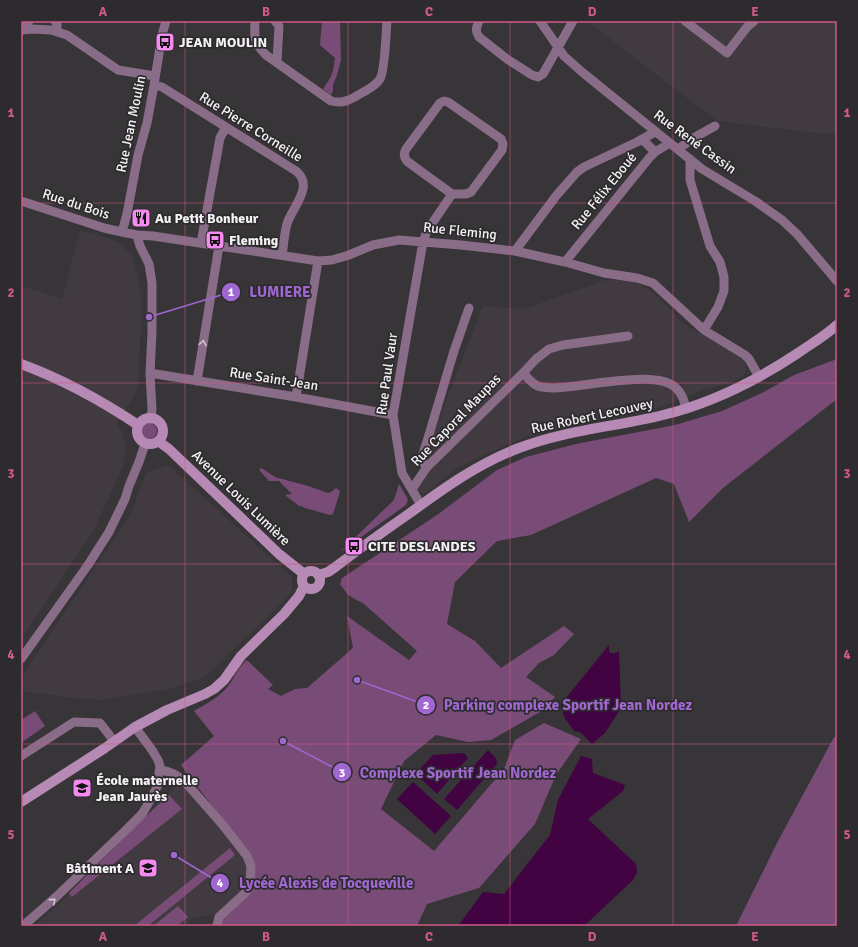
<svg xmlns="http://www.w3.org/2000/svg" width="858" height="947" font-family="Signika,sans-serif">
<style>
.built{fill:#423a41}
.green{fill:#794c77}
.water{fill:#420342}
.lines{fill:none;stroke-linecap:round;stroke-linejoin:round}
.street{stroke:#896c87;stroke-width:9}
.secondary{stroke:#b78ab5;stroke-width:10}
.oneway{stroke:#cfc3ce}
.grid{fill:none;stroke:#d15989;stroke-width:1;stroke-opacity:0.55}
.labels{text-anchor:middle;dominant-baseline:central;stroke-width:3.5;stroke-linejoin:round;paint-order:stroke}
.poi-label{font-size:14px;font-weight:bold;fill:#f4f2f4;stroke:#2d2b2d;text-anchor:start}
.street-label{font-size:14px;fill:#f4f2f4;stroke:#2d2b2d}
.leader{fill:none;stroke:#9f67cf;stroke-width:1.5}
.callout-dot{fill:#9f67cf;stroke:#2d2b2d;stroke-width:1.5}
.mark-label{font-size:12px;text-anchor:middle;font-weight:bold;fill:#fff}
.callout-label{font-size:15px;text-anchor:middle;font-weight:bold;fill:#9f67cf;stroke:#2d2b2d;stroke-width:3.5;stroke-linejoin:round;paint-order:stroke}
.neatline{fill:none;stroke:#d15989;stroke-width:1.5}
.grid-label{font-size:13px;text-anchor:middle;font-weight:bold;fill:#d15989}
</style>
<rect width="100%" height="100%" fill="#373537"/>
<!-- built -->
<path class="built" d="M596,21H837V134H825L717,121L592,25Z
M80,230L111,239L123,246L132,256L138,276L142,303L138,388L117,424L122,434L126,448L123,466L94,530L21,639V286L62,299Z
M605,280L632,281L648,289L659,298L684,324L745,360L746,366L745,373L742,377L729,383L703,390L661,407L553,430L523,438L485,454L452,471L425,494L412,489L483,306L524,309Z
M168,465L292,577V593L203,678L170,689L103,700L74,698L21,691V678L131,514L146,473Z
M181,783L243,854L249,869L243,891L219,914L193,918L183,926H34L56,907L101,862L146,816L158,801Z"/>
<!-- green -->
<path class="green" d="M322,21H340L341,60L337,75L333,85V91L331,95L323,89C332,76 333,74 335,58L320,45Z
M837,359V399L723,488L689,522L674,484L656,478L531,535L497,541L455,582L447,624L475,641L501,668L564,626L574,634L554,655L539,663L526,677L555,697L540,712L491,740L468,742L436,735L404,761L381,809L434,851L504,769L515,740L544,723L581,739L556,775L535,824L479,888L427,904L417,926H221L219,921L248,892L247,852L181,765L214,736L194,711C206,704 220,697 229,685C235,676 239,666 247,660L273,685L268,689L281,696L295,689L307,688L353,648L347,616L409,660L417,651L364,604L348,595L340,584L342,578L437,515L497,470L526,457L576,444L675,425L722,411L762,393L794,375Z
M141 431a8 8 0 1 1 16 0a8 8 0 1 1-16 0Z
M260,468L263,469L275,477L308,486L328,493L331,492L336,488L339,490L340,492L333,514L330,515L305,508L301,506H299L285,495L292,494L279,481H269L260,471Z
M399,484L408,499L406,505L340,552L394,500Z
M35,711L45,726L21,743V720Z
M837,735V926H736L778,841L833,739Z
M169,795L182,809L72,897L69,893L146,816Z
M230,848L235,855L148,926H134Z
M178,906L188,917L177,926H153Z"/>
<!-- water -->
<path class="water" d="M609,645V650L610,653H615L619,651L621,708L605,733L592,744L580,732L574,731L564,717L561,704Z
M488,750L496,758L497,764L457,810L444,799Z
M464,753L468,758L437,794L418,776V771L433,755Z
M581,756L592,759L593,773L625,785L623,791L588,819L636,864L637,872L633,880L584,926H458L483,892L504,894L550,835L558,800Z
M413,782L451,816L435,834L397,799Z"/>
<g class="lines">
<!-- street -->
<path class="street" d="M55,21L57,24V32
M255,21C254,38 254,43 266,55L331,101C343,104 350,100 360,94C367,90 376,86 380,79C385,71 386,33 387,21
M275,21L279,26L277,62
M479,21C476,28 475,31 479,37L507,59L532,75L538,77L543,74L573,21
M540,21L564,56L582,72L702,169L755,201L782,220L797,234L837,281
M685,21L727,53L747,27L754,21
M21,30L32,29L51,30L67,35L118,70L155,76
M23,30L29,21
M154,85L162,87L296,171C314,185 294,206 288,221C284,231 284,245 282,255
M642,139L655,152
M678,149L697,136L715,126
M690,159V180L710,246L720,262L724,277V291L718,307L704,330
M21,201L104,228L122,232L137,235L153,236L226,247L318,261L332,260L349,255L373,245L399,240L461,245L515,251L565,262L604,273L637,278L653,283L704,330L745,355L749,359L759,377
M122,232L127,214L138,155L147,123L154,85L162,35L166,21
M137,235L140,246L149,264L152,283V332L150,374L152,409L151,419
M201,243L220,138L226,127
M515,251L556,196L577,172L584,167L637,142L655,132
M565,262L650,157L655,152L670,143
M523,373C535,386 536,388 555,388C569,387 584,385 598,383C618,381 659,374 675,387C682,393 684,400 686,409
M150,374H156L296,397L393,415
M197,381L219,246
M296,397L318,261
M427,467L421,460L428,438L454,351L469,308
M412,489L427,467L523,373L536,359L549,349L563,345L628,336
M421,505L402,473L393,415L423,242L427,231L452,194L408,162C404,158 403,154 406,149L440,103L444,101L448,102L501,139L503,144L502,150L471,192L466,194H452
M21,659L88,565L109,532L125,499L129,486L139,462L145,444
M21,756L74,722L100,723L114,741
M160,770C170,771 179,776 186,783L222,824L247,856L251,866L250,881L246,892L219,917L217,925L218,926
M23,926L56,897L124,832L142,814L148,804L157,787L160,766L158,760L152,750L135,727"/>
<!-- secondary -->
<path class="secondary" d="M21,364C62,379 102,401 138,425
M137 431a13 13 0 1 1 26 0a13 13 0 1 1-26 0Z
M158,441L169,449L279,554L304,574
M302 580a9 9 0 1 1 18 0a9 9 0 1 1-18 0Z
M318,575L328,572L334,568C359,549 384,531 410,513C444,488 479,463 519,448C565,430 615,427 663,415C712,403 756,381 798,353C811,344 825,336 837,325
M21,802L105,748L135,727L167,710L205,694L214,689L224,680L241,656L284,614L299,596L304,586"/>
</g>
<!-- one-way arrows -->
<defs><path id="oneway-chevron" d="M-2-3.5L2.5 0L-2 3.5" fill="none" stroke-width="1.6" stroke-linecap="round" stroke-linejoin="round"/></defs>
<g class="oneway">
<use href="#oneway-chevron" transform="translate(203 343) rotate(-81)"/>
<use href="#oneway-chevron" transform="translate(53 901) rotate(-41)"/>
</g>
<!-- grid -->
<path class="grid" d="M185,21V926M348,21V926M510,21V926M673,21V926M21,203H837M21,383H837M21,564H837M21,744H837"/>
<!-- icons -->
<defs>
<g id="bus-square" transform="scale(1)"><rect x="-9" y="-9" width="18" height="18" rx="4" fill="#f489f0" stroke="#2d2b2d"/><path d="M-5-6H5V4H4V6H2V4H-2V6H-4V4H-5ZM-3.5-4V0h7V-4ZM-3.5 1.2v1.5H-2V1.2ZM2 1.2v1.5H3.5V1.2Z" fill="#111"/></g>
<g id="restaurant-square" transform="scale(1)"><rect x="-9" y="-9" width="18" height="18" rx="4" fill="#f489f0" stroke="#2d2b2d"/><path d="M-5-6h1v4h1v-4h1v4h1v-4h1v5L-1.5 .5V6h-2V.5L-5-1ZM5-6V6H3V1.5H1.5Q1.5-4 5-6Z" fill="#111"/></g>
<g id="school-square" transform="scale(1)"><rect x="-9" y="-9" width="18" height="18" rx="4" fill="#f489f0" stroke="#2d2b2d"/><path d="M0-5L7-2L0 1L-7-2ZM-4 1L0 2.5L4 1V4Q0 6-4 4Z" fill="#111"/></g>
<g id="university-square" transform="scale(1)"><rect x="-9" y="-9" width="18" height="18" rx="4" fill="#f489f0" stroke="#2d2b2d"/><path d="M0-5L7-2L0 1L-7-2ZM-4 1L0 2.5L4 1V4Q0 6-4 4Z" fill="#111"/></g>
</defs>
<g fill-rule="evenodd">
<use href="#bus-square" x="165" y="42"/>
<use href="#restaurant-square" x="141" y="218"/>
<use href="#bus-square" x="215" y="240"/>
<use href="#bus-square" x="354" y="546"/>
<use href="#school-square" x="82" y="788"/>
<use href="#university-square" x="148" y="868"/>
</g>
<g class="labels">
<!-- poi labels -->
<g class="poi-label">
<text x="179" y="42">JEAN MOULIN</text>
<text x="155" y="218">Au Petit Bonheur</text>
<text x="229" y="240">Fleming</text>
<text x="368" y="546">CITE DESLANDES</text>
<text x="96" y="780">École maternelle<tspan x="96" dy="16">Jean Jaurès</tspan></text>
<text x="134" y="868" text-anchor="end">Bâtiment A</text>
</g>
<!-- street labels -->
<g class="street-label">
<text transform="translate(131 124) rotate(-78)">Rue Jean Moulin</text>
<text transform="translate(251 127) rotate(32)">Rue Pierre Corneille</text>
<text transform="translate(695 142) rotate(36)">Rue René Cassin</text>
<text transform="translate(604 191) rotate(-51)">Rue Félix Eboué</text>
<text transform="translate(76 204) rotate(18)">Rue du Bois</text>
<text transform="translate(460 231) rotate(6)">Rue Fleming</text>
<text transform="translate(387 374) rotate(-82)">Rue Paul Vaur</text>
<text transform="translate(274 379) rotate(9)">Rue Saint-Jean</text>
<text transform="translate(592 416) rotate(-12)">Rue Robert Lecouvey</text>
<text transform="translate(456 420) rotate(-46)">Rue Caporal Maupas</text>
<text transform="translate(241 498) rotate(44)">Avenue Louis Lumière</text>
</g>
</g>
<!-- callouts -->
<path class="leader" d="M149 317L231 292M357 680L426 705M283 741L342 772M174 855L220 883"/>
<g class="callout-dot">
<circle cx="149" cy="317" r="4"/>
<circle cx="357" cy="680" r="4"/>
<circle cx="283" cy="741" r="4"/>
<circle cx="174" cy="855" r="4"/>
<circle cx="231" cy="292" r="10"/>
<circle cx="426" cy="705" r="10"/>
<circle cx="342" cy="772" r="10"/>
<circle cx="220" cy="883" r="10"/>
</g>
<g class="mark-label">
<text x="231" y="296">1</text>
<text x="426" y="709">2</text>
<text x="342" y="777">3</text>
<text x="220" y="887">4</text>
</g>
<g class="callout-label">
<text x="280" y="297">LUMIERE</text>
<text x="568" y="710">Parking complexe Sportif Jean Nordez</text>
<text x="458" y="778">Complexe Sportif Jean Nordez</text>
<text x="326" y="888">Lycée Alexis de Tocqueville</text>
</g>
<!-- border -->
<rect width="858" height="947" fill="none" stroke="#2d2b2d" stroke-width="44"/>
<rect x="22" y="22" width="814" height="903" class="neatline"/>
<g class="grid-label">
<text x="103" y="16">A</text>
<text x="266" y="16">B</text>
<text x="429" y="16">C</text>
<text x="592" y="16">D</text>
<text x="755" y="16">E</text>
<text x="11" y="117">1</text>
<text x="847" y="117">1</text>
<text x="11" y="297">2</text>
<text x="847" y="297">2</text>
<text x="11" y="478">3</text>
<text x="847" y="478">3</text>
<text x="11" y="659">4</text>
<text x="847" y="659">4</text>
<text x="11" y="839">5</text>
<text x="847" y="839">5</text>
<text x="103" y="941">A</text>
<text x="266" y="941">B</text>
<text x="429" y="941">C</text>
<text x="592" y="941">D</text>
<text x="755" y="941">E</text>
</g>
</svg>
